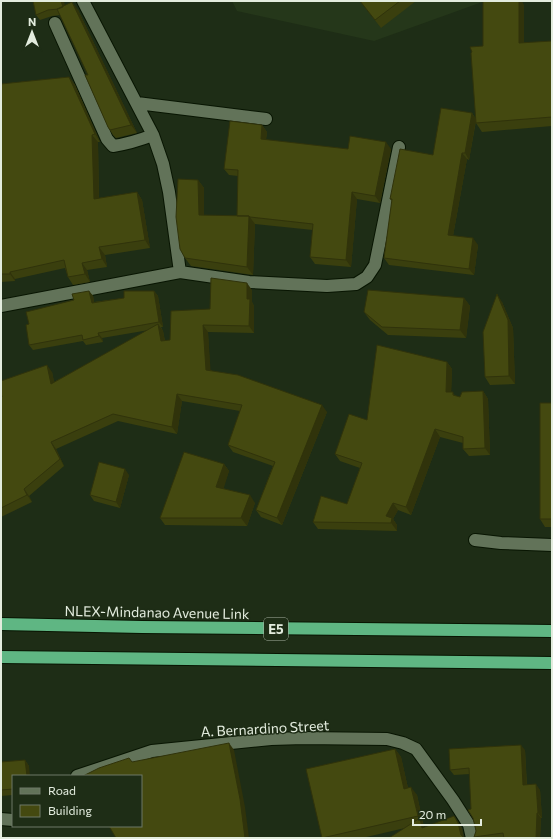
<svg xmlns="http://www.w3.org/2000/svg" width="553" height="839" font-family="Commissioner,sans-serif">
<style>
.built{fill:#25371a}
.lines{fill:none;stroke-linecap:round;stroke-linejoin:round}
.minor-casing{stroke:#081502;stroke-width:14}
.highway-casing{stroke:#081502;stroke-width:14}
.minor{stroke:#627359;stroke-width:12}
.highway{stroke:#5fb683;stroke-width:12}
.wall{fill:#3a3f0e}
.shaded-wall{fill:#30330b}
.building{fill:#444910;stroke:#30330b}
.labels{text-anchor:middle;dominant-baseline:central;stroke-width:3;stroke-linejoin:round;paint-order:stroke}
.shield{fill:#1e2d16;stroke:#a8b3a2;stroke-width:1}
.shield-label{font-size:13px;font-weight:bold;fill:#e3ecde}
.street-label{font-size:14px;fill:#e3ecde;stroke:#1e2d16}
</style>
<rect width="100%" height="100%" fill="#1e2d16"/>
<!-- built -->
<path class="built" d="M232,1H485L374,41L237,11Z"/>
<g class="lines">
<!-- minor casing -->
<g class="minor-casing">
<path id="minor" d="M83,1L153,135L163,164L169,192L180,272
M55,23L107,139L113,146C127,144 140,140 153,135
M137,103L266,119
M1,306L180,272L249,282L327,286L356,284L367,277L375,265L399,147
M475,540L501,543L552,545
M77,776L152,751L271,739L304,738L387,739L403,743L416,749L453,800L469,825L472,838
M1,819L13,820"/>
</g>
<!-- highway casing -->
<g class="highway-casing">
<path id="highway" d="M1,624L142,627L552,631
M1,657L552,663"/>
</g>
<!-- minor -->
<use href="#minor" class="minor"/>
<!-- highway -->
<use href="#highway" class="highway"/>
</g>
<!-- wall -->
<path class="wall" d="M33,1L65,6L78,10L137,133L116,138L113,135L108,127L88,75L60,15L52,16L40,20L36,15Z
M360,1H416L381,28Z
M524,5V43L552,41V126L482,132L476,123V121L469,160L467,159L453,236L478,245L474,275L389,265L384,258L392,201L390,199L433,155L472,113L476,119L483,46Z
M69,77L75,85L100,142H98L99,198L137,192L142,200L150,248L105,255L107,267L87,270L90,282L73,285L68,277L65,268L15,279V281L1,282V84Z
M262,125L267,132L266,140L348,149H391L380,203L357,199L351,267L315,264L310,257L313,230L255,224L253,275L191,266L185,258L198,180L204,188V216H238V176L229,175L224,169Z
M252,290V302L254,306V333L208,332L210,370L327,412L282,525L261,517L256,510L273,466L233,452L228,445L240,411L182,401L177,434L118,421L56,449L64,466L29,496L32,502L1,517V398L52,372L54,382L149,330L102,338L103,342L86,345L83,341L33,350L29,345V324L89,291L93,296L94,302L124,298L154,291L158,296L163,327H161L163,331L165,341L170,340L210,309Z
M464,298L470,306L466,338L388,335L370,320L364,312Z
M502,302L513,328L515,384L490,385L485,377Z
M447,362L452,369L451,392L456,396L460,397L483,391L488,399L490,455L469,456L463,449V443L440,437L411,515L398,510L393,519L397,525V531L318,529L313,522L347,504L360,468L340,461L335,454L367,420Z
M552,403V527H545L540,519Z
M224,464L229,471L223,488L255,503L247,526L165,525L160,518Z
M129,475L120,508L94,501L90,495Z
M395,749L401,757L408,788L417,795L424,827L462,828H405L362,838H322Z
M525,750L527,785L540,790L542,818H541L540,838H474L476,831L471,809L470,774L454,775L450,770Z
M25,760L29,766L13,776V795L1,796V762Z"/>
<!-- shaded-wall -->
<path class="shaded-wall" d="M61,1H64L67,14L63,8Z
M519,1H522L524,5V52L519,43Z
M72,2L78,10L137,133L131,125Z
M69,77L75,85L100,142L95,134Z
M472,113L476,119L469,160L465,153Z
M262,125L267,132L265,146L261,139Z
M92,135L98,142L99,207L94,199Z
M386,142L391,149L380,203L375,196Z
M462,153L467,159L452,241L448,235Z
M198,180L204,188V223L199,215Z
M137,192L142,200L150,248L145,240Z
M352,192L357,199L351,267L346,260Z
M249,216L255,224L253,275L247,267Z
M473,238L478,245L474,275L469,269Z
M99,247L105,255L107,267L102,259Z
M82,263L87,270L90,282L85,274Z
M10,272L15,279V281L10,274Z
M247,283L252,290V302L254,306V333L249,326L247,299Z
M89,291L93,296L95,308L92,303Z
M154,291L158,296L163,327L159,322Z
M497,294L502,302L513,328L515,384L509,376Z
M464,298L470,306L466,338L460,330Z
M158,324L163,331L166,348L161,341Z
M203,325L208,332L211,377L206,370Z
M98,333L102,338L103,342L99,336Z
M447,362L452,369L451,400L446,392Z
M47,365L52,372L56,391L51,384Z
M483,391L488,399L490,455L485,448Z
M177,394L182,401L177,434L172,427Z
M322,405L327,412L282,525L277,518Z
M435,429L440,437L411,515L406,507Z
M51,442L56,449L64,466L60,459Z
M224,464L229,471L222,494L216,487Z
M125,469L129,475L120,508L116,502Z
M24,489L29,496L32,502L27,495Z
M250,495L255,503L247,526L241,518Z
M393,503L398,510L393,519L397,525V531L386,516Z
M229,743L234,750L245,807L249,838H245Z
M521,745L525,750L527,791L523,785Z
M395,749L401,757L410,797L404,789Z
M25,760L29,766L30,776H27Z
M536,784L540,790L542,818L538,813Z
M411,787L417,795L423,824L418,816Z
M537,813L541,818L540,838H536Z
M454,816L462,828L464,838H463L461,835Z
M420,818L423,824L425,833L422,828Z"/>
<!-- building -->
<path class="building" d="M33,1H61L63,7L58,9L48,10L36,15Z
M360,1H400L375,20Z
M483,1H519V43L552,41V117L476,123L471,53L472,52L470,47L483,46Z
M72,2L131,125L110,130L108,127L85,75H88L57,9Z
M69,77L95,134L92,135L94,199L137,192L145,240L99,247L102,259L82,263L85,274L68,277L64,260L10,272V274H1V84Z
M441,108L472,113L465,153H462L448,235L473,238L469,269L384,258L392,199H390L400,149L433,155Z
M230,121L262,125L261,139L348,149L350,136L386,142L375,196L352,192L346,260L310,257L313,224L250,217L249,216H237L238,170L224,169Z
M178,179L198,180L199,215L249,216L247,267L185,258L180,249L176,217Z
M211,278L247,283V299H250L249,326L203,325L206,370L238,375L322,405L277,518L256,510L275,462L228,445L242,405L177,394L172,427L113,414L51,442L60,459L24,489L27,495L1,508V398L2,397L1,393V381L47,365L51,384L158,324L161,341L170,340L171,311L210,309Z
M368,290L464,298L460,330L382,327L364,312Z
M89,291L92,303L124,298V291H154L159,322L98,333L99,336L83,340L82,335L29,345L26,325L29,324L26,312L74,300L72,294Z
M497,294L508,320L509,376L485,377L483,332Z
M377,345L447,362L446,392H453V395L460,397L462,392L483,391L485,448L463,449V437L435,429L406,507L393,503L386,516L392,518L391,523L313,522L321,496L347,504L362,463L335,454L349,414L367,420Z
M540,403H552V519H540Z
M184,452L224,464L216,487L250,495L241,518H160Z
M99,462L125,469L116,502L90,495Z
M229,743L240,799L245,838H116L109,826H141V776H83L99,768L129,758L132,762Z
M521,745L523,785L536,784L538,813H537L536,838H504L503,833L474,837L476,831L473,818L468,810L471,809L469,768L450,770L449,749Z
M395,749L404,789L411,787L418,816L322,838L306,769Z
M25,760L27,776H13V789L1,790V762Z
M454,816L458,823L461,835L464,838H389L420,818L422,828Z"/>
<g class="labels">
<!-- shield labels -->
<rect class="shield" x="264" y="618" width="24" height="22" rx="3"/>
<g class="shield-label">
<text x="276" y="629">E5</text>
</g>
<!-- street labels -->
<g class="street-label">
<text transform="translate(157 612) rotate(1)">NLEX-Mindanao Avenue Link</text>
<text transform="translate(265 728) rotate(-3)">A. Bernardino Street</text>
</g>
</g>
<!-- border -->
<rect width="553" height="839" fill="none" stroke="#e3ecde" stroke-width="4"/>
<!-- legend -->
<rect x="12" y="775" width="130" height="52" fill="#1e2d16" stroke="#6d7966"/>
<rect x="20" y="788" width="20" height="6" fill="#627359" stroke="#6d7966"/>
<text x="48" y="795" font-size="12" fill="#e3ecde">Road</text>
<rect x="20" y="805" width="20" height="12" fill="#444910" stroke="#6d7966"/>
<text x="48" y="815" font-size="12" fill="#e3ecde">Building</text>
<!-- north arrow -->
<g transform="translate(32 32)" stroke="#1e2d16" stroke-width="3" paint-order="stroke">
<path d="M0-3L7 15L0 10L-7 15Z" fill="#e3ecde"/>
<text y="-6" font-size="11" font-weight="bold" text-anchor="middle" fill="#e3ecde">N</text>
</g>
<!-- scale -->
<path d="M413 819v6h68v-6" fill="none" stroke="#e3ecde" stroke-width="2"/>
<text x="419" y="819" font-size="12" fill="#e3ecde" stroke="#1e2d16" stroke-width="3" paint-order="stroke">20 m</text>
</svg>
